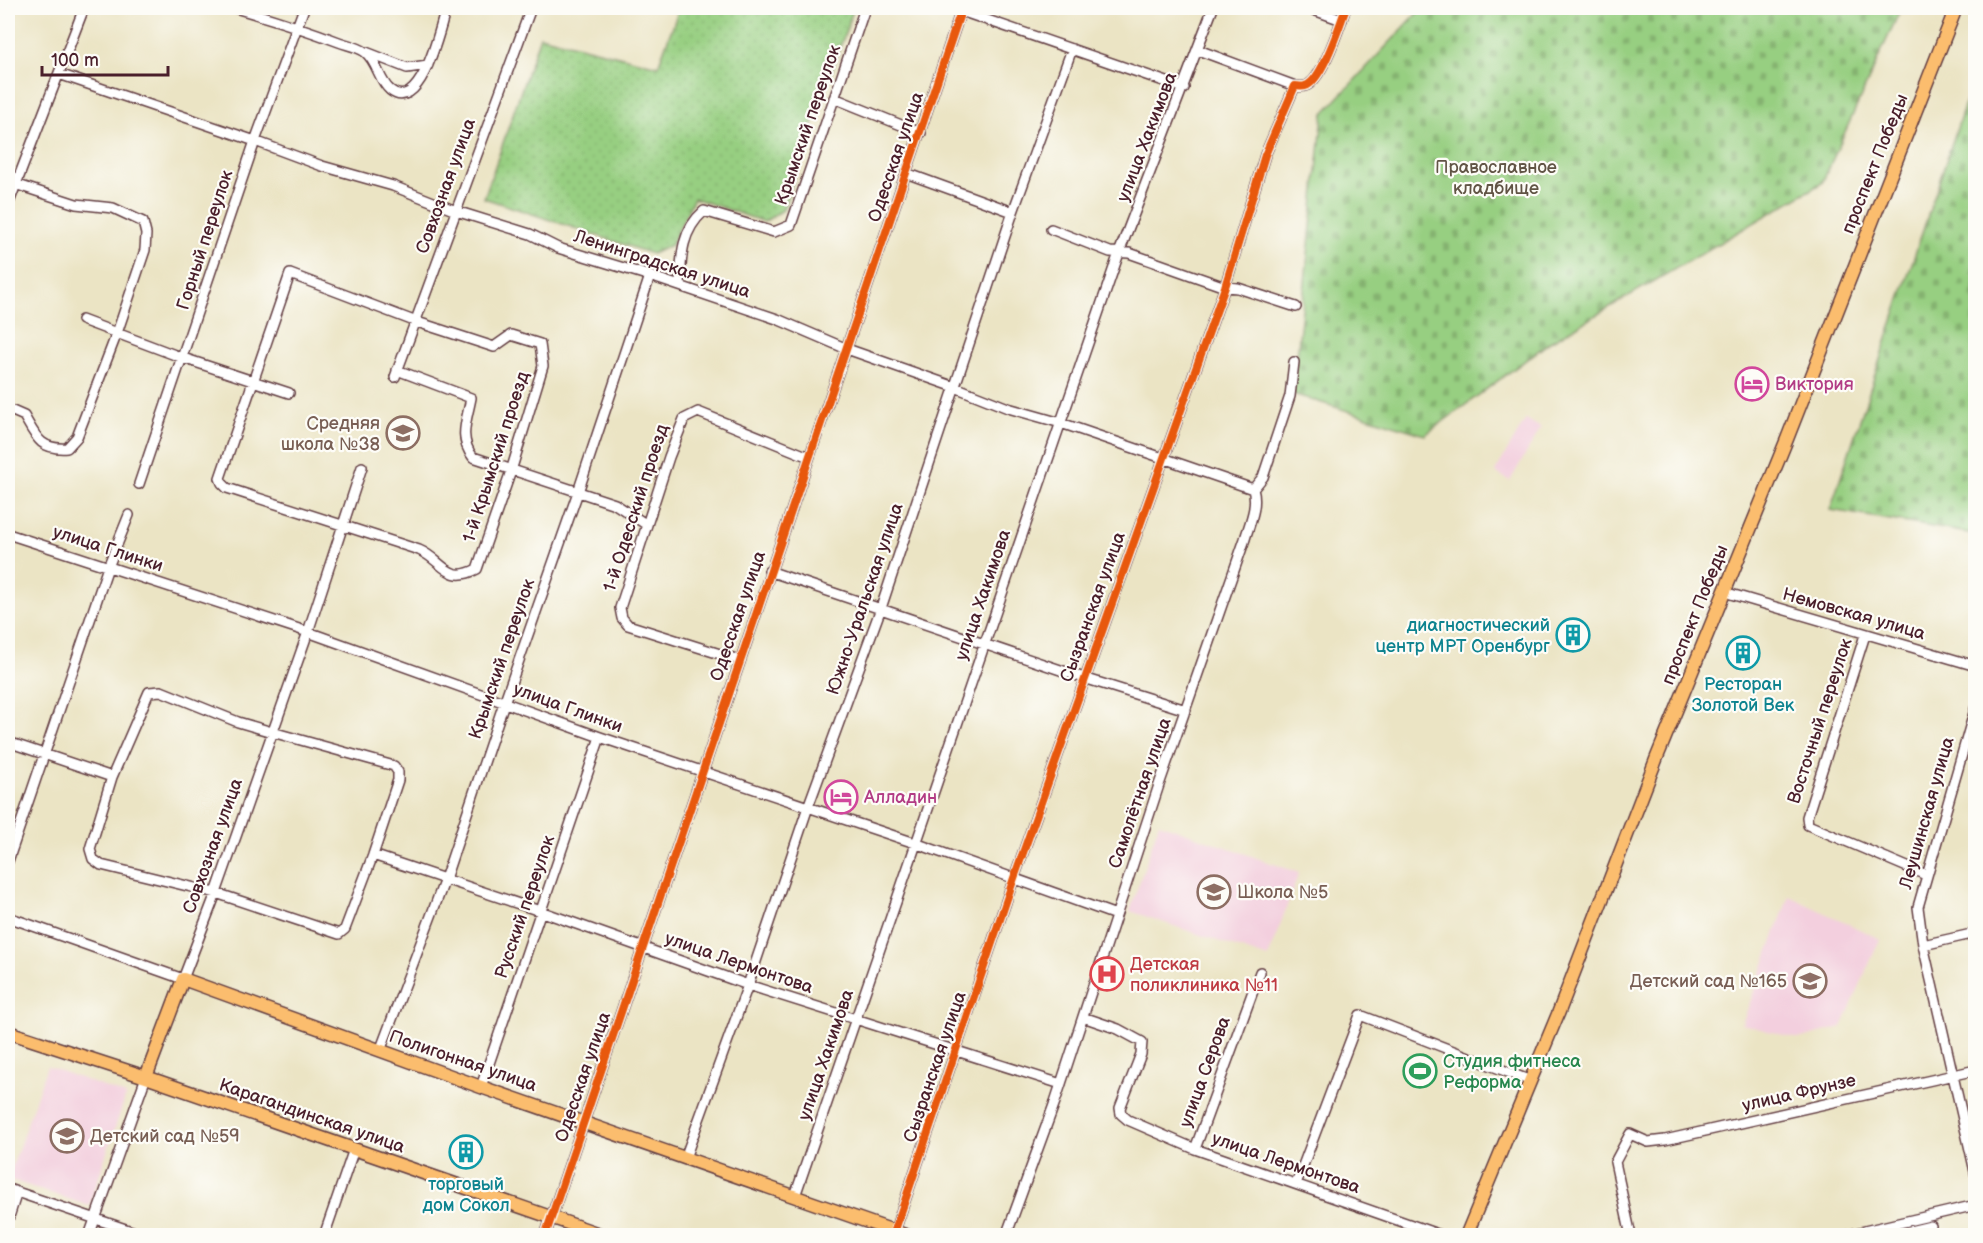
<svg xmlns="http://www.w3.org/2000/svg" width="1983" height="1243" font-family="'Balsamiq Sans',sans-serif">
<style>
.built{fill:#f3cfde}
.grass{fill:url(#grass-dots);stroke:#707756;stroke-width:1.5}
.cemetery{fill:url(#cemetery-stones);stroke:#707756;stroke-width:1.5}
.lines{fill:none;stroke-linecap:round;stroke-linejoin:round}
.minor-casing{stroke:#623d42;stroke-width:12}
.major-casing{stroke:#623d42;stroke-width:15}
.minor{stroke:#fff;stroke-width:9}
.major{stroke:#fbbd6e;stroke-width:12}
.cycleway-casing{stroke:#fdfcf7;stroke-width:11}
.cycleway{stroke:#e8590c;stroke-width:8}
.labels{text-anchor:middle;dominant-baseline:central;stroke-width:4.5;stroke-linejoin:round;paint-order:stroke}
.street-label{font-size:18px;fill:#4a1f2b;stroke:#fdfcf7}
.park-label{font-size:18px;fill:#615445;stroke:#fdfcf7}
.hotel-label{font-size:18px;fill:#b23c85;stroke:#fdfcf7;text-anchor:start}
.education-label{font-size:18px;fill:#785e54;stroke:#fdfcf7;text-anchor:end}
.culture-label{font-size:18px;fill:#0d838f;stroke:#fdfcf7}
.health-label{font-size:18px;fill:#be3a42;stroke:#fdfcf7;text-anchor:start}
.leisure-label{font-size:18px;fill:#27864d;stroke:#fdfcf7;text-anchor:start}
</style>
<defs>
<pattern id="grass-dots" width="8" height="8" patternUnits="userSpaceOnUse" patternTransform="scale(1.5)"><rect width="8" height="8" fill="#97cf81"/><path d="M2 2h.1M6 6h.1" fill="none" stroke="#84b170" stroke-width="1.8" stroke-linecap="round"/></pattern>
<pattern id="cemetery-stones" width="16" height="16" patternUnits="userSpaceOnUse" patternTransform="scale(1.5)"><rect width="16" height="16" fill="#97cf81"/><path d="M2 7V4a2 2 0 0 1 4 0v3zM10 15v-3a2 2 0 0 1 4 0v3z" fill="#84b170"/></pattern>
</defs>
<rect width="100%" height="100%" fill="#fdfcf7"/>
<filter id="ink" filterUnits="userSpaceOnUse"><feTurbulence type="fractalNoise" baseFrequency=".0167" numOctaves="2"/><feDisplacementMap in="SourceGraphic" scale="12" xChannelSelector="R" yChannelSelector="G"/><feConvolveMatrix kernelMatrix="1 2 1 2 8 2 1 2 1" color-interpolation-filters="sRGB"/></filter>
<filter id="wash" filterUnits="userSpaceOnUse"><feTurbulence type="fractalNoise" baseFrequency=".008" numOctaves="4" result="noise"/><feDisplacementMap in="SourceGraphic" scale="24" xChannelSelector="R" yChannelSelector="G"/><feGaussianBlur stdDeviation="1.35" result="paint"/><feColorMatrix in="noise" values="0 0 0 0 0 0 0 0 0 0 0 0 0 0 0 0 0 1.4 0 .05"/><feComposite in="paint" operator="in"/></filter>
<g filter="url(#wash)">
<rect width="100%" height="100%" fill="#ebe4c4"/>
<!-- built -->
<path class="built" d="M1526,419L1541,428L1510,481L1495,472Z
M1159,823L1299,873L1268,958L1130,911Z
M1789,896L1880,939L1842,1027L1798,1039L1742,1024Z
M47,1066L126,1095L89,1206L8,1179Z"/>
<!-- grass -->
<path class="grass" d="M664,8H854L783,210L764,222L694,198L671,245L652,254L484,198L540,36L658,66L678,12Z"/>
<!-- cemetery -->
<path class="cemetery" d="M1422,8H1901L1822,183L1550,342L1425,435L1293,394L1323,114Z
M1975,74V534L1830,510Z"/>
</g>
<g filter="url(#ink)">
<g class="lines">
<!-- minor casing -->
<g class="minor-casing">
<path id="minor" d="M235,8C270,18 305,29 339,42C347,45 359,47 365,52C377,61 379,81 390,90C421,116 441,25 446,8
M1308,8L1342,20
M961,11L1184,88
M1198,50L1295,86
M366,52L407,68L428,65
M59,74L255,141L322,166L393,186L456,211L530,234L558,248L650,276L777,319L847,349L955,387L1008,408L1061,423L1253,489
M834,98L921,133
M906,173L1013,212
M8,205L84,8
M1051,229L1110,252L1129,253L1225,287L1238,288L1296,307
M290,274L414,321L494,347L511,335L540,344L543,366L511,471L477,569C447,585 443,560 419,550L227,488L222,483L220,478Z
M680,286C681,257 681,231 704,211L774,232L791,225L865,8
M82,320L183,358L289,393
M397,370L471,398C467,420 458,438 473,457L615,504L647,525
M395,377L531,8
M8,409L24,416C36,437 40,450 67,448L77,437L117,333L145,250L146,234L143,222L113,208L76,204L15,184
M139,484L255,141L304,8
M1253,489L1263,477L1290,396L1294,362
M8,534L308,632L600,737L915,843L1116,915
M769,571L1084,678L1186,710
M1724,592L1976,666
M1865,635L1807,817L1808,825L1926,875
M739,660L628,625L622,618L620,608L669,457L684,419L698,412L809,457
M161,691L238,722L272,732L394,766L398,772V780L373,855L345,929L339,934L216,893L101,865L93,859L90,849L112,777L149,692Z
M1976,706L1918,907L1923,945L1976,1176
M8,742L112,777
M373,855L540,911L748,985L1061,1084
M8,861L108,567L129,515
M8,917L183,979L216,893L308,632L362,467
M1923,945L1976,933
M1083,1017L1118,1029L1142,1042L1141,1054L1120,1108L1121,1114L1128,1120L1195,1149L1443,1236
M380,1051L445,879L504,703L578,492L650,276
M481,1087L600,737
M1195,1149L1260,972
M685,1158L748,985L808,807L881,608L1013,212L1072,49
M1296,1184L1360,1015L1531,1081
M8,1189L146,1236
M795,1196L1119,253L1213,8
M8,1220L17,1192
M89,1236L146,1077
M324,1236L354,1149
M545,1236L962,8
M893,1236L1014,878L1225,287L1265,155L1295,86C1298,86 1302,87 1305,86C1322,82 1340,24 1346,8
M1006,1236L1055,1102L1159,785L1245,539C1250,522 1258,506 1253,489
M1631,1236L1615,1162L1630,1134L1648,1142L1665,1140L1976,1070
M1843,1236L1976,1205
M1889,1236L1931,1226"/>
</g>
<!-- major casing -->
<g class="major-casing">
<path id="major" d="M8,1032L146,1077L605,1236
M146,1077L183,979L481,1087L908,1236
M1466,1236L1558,1014L1657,757L1787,439L1956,8"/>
</g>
<!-- minor -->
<use href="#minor" class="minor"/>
<!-- major -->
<use href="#major" class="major"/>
<!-- cycleway casing -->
<g class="cycleway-casing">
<path id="cycleway" d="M545,1236L962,8
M893,1236L1014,878L1225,287L1265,155L1295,86C1298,86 1302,87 1305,86C1322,82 1340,24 1346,8"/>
</g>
<!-- cycleway -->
<use href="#cycleway" class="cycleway"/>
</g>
</g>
<!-- icons -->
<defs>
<g id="hotel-ring" transform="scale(1.725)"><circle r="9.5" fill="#fdfcf7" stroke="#d1479c" stroke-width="1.5"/><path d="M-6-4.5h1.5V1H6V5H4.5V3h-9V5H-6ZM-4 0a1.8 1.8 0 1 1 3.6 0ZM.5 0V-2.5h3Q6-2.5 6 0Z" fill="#d1479c"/></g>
<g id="school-ring" transform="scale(1.725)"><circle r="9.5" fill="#fdfcf7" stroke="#8d6e63" stroke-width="1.5"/><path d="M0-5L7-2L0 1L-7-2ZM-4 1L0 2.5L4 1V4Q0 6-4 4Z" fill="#8d6e63"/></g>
<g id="building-ring" transform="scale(1.725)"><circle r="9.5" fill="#fdfcf7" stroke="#0f9aa8" stroke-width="1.5"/><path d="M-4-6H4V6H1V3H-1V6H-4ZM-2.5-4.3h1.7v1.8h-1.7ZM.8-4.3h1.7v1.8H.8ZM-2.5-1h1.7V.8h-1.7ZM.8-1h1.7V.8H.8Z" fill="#0f9aa8"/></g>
<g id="hospital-ring" transform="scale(1.725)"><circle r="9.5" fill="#fdfcf7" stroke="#e0444e" stroke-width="1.5"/><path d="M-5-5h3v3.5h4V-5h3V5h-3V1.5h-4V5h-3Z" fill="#e0444e"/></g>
<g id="stadium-ring" transform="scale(1.725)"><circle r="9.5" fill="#fdfcf7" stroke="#2e9e5b" stroke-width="1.5"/><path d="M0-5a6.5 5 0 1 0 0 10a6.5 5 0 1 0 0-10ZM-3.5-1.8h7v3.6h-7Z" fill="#2e9e5b"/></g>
</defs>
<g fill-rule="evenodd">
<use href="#hotel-ring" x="1752" y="384"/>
<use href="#school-ring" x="403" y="433"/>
<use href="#building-ring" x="1573" y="635"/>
<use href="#building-ring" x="1743" y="653"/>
<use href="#hotel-ring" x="841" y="797"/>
<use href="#school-ring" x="1214" y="892"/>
<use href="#hospital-ring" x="1107" y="974"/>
<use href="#school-ring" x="1810" y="981"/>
<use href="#stadium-ring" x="1420" y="1071"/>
<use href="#school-ring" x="67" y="1136"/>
<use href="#building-ring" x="466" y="1152"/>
</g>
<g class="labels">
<!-- street labels -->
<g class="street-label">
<text transform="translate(808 125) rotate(-71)">Крымский переулок</text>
<text transform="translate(1147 137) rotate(-69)">улица Хакимова</text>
<text transform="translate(896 157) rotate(-71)">Одесская улица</text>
<text transform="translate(1875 164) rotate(-68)">проспект Победы</text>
<text transform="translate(446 186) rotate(-70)">Совхозная улица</text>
<text transform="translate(205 240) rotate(-72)">Горный переулок</text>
<text transform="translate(662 264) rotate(18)">Ленинградская улица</text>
<text transform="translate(496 457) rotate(-72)">1-й Крымский проезд</text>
<text transform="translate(636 508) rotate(-72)">1-й Одесский проезд</text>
<text transform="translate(108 549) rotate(18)">улица Глинки</text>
<text transform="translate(983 595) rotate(-71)">улица Хакимова</text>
<text transform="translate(865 599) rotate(-71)">Южно-Уральская улица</text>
<text transform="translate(1093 607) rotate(-70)">Сызранская улица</text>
<text transform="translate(1854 614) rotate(16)">Немовская улица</text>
<text transform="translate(1695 615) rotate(-68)">проспект Победы</text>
<text transform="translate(738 616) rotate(-71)">Одесская улица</text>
<text transform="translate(502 659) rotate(-71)">Крымский переулок</text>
<text transform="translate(568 708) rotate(20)">улица Глинки</text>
<text transform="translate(1820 721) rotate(-72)">Восточный переулок</text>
<text transform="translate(1140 793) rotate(-71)">Самолётная улица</text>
<text transform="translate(1927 813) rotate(-74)">Леушинская улица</text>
<text transform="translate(213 846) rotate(-70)">Совхозная улица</text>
<text transform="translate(525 907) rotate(-71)">Русский переулок</text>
<text transform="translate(739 963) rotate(19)">улица Лермонтова</text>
<text transform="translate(826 1055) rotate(-71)">улица Хакимова</text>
<text transform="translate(463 1061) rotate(19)">Полигонная улица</text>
<text transform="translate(935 1067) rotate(-71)">Сызранская улица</text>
<text transform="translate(1205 1072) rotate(-70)">улица Серова</text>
<text transform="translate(583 1077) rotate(-71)">Одесская улица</text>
<text transform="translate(1799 1093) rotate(-13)">улица Фрунзе</text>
<text transform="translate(312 1116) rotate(19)">Карагандинская улица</text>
<text transform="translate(1286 1163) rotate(19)">улица Лермонтова</text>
</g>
<!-- park labels -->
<g class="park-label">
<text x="1496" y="167">Православное<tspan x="1496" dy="21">кладбище</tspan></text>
</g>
<!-- hotel labels -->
<g class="hotel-label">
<text x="1775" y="384">Виктория</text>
<text x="864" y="797">Алладин</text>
</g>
<!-- education labels -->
<g class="education-label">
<text x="380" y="423">Средняя<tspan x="380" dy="21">школа №38</tspan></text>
<text x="1237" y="892" text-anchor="start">Школа №5</text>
<text x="1787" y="981">Детский сад №165</text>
<text x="90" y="1136" text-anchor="start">Детский сад №59</text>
</g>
<!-- culture labels -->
<g class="culture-label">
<text x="1550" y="625" text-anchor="end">диагностический<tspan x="1550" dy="21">центр МРТ Оренбург</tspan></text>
<text x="1743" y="684">Ресторан<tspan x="1743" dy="21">Золотой Век</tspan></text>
<text x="466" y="1184">торговый<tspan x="466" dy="21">дом Сокол</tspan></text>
</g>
<!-- health labels -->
<g class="health-label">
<text x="1130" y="964">Детская<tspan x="1130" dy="21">поликлиника №11</tspan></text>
</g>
<!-- leisure labels -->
<g class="leisure-label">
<text x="1443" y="1061">Студия фитнеса<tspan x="1443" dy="21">Реформа</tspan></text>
</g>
</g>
<!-- margin -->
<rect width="1983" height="1243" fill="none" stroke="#fdfcf7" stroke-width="30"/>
<!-- scale -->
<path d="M42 66v9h126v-9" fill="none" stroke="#4a1f2b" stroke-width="3"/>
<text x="51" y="66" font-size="18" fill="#4a1f2b" stroke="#fdfcf7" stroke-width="4.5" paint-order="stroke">100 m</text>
</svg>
